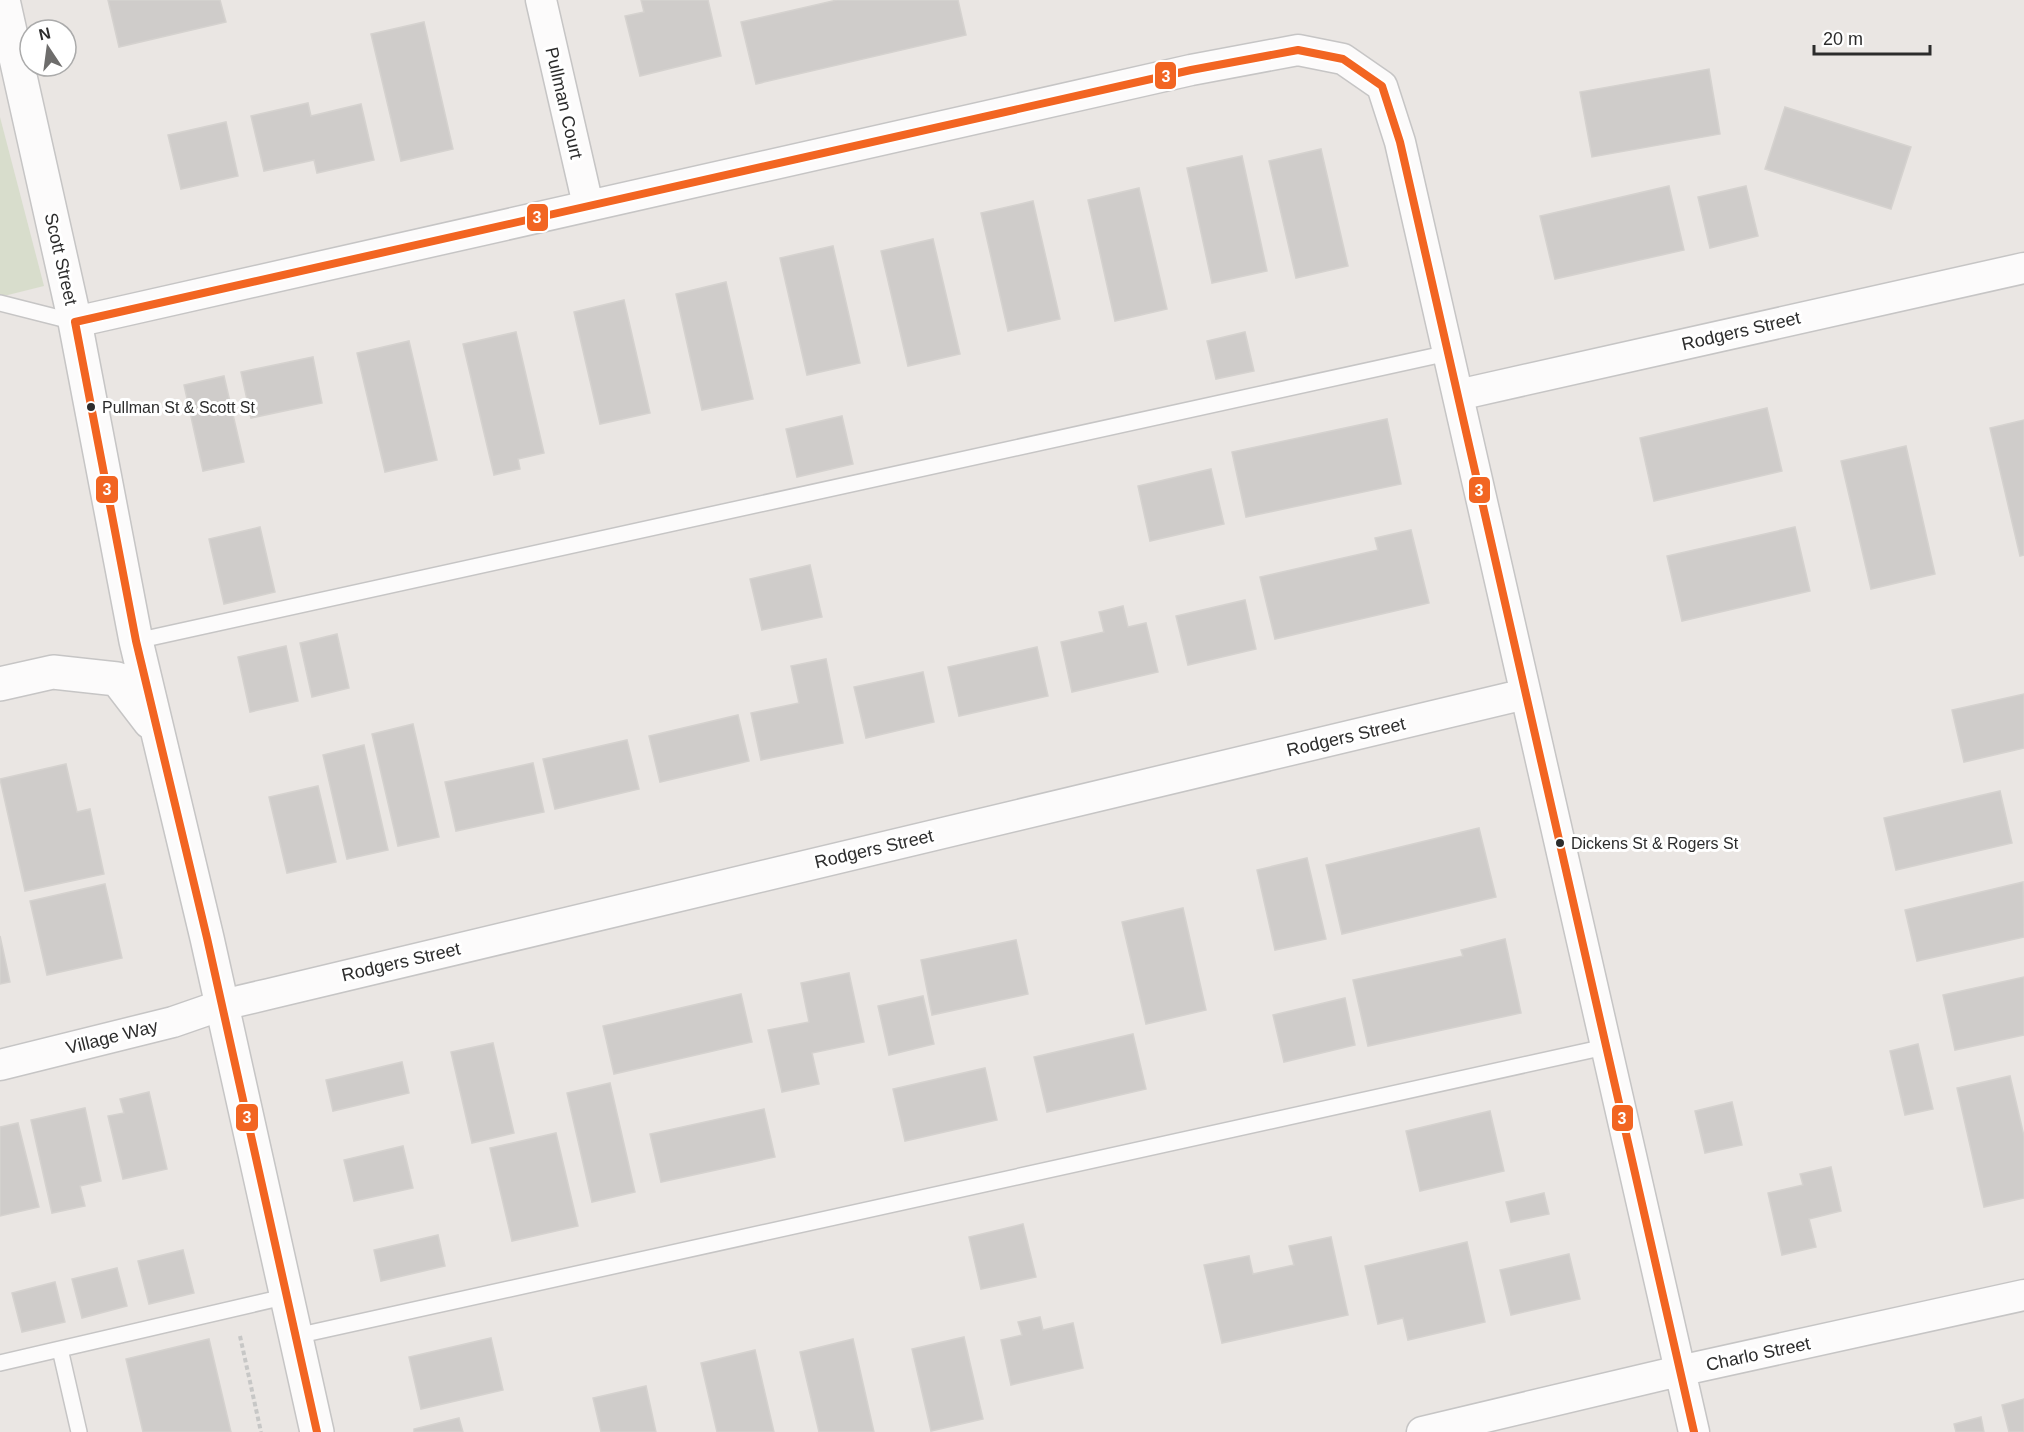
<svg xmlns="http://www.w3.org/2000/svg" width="2024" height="1432" font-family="Helvetica,sans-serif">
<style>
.cemetery{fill:#d8ddcc}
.building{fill:#cfccca;stroke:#d5d2cf;stroke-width:1.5}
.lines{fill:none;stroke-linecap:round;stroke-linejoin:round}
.service-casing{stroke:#c6c5c5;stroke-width:18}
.minor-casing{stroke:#c6c5c5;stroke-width:33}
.tertiary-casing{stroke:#c6c5c5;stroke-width:36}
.path{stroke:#c7c7c6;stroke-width:4;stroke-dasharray:4.5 3;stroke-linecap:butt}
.service{stroke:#fcfbfb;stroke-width:15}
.minor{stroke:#fcfbfb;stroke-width:30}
.tertiary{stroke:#fcfbfb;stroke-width:33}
.bus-1-casing{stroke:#fff;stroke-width:12}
.bus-1{stroke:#f26522;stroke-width:8}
.bus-dot{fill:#2c2c2c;stroke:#fff;stroke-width:2}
.labels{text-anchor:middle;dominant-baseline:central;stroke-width:6;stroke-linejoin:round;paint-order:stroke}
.bus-label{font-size:16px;fill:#2c2c2c;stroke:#fff;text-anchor:start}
.street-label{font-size:18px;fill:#2c2c2c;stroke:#fff}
.line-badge{stroke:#fff;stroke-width:2}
.badge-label{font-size:16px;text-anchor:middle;font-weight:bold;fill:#fff}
</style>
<rect width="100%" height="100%" fill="#eae6e3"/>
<!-- cemetery -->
<path class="cemetery" d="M0,117L44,286L0,297Z"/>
<!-- building -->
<path class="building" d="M108,0H220L226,22L119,47Z
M641,0H708L721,56L640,76L625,16L644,12Z
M837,0H958L966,35L756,84L741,22Z
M424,22L453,149L401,161L371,34Z
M1709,69L1720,134L1592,157L1580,92Z
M308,103L311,116L361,104L374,160L317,173L314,160L264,171L251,116Z
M1785,107L1911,147L1891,209L1765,169Z
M226,122L238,176L181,189L168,135Z
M1321,149L1348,266L1296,278L1269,161Z
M1242,156L1267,271L1212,283L1187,168Z
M1669,186L1684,250L1555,279L1540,216Z
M1746,186L1758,236L1710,248L1698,197Z
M1139,188L1167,309L1115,321L1088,200Z
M1033,201L1060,319L1008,331L981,213Z
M933,239L960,354L908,366L881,251Z
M833,246L860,363L807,375L780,258Z
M726,282L753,399L702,410L676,294Z
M624,300L650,413L600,424L574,312Z
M516,332L544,453L518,459L520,469L494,475L463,344Z
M1245,332L1254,371L1216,379L1207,341Z
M409,341L437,460L385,472L357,353Z
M313,357L322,403L251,418L241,372Z
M224,376L244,462L203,471L184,385Z
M1767,408L1782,471L1654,501L1640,438Z
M842,416L853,464L797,477L786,429Z
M1387,419L1401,484L1246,517L1232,452Z
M2024,420V555L2020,556L1990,428Z
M1906,446L1935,574L1871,589L1841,461Z
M1211,469L1224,524L1150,541L1138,486Z
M260,527L275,592L224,604L209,539Z
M1795,527L1810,591L1682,621L1667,556Z
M1411,530L1429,603L1275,639L1260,577L1378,550L1375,538Z
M810,565L822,617L762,630L750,579Z
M1245,600L1256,649L1188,665L1176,616Z
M1123,606L1128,627L1146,623L1158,672L1072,692L1061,642L1104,632L1099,612Z
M337,634L349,688L312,697L300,643Z
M286,646L298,701L250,712L238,657Z
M1037,647L1048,696L959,716L948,667Z
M826,659L843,743L761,760L751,713L799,703L791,666Z
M923,672L934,722L866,738L854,687Z
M2024,694V748L1964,762L1952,710Z
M738,715L749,761L660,782L649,736Z
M413,724L439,837L398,846L372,734Z
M627,740L639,789L555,809L543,759Z
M364,745L388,850L347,859L323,755Z
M533,763L544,812L456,831L445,782Z
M66,764L77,812L90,809L104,874L25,891L0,779Z
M318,786L336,862L287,873L269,797Z
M2000,791L2012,843L1896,870L1884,818Z
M1479,828L1496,897L1342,934L1326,865Z
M1307,858L1326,939L1275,950L1257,870Z
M2023,882L2024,937L1917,961L1905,910Z
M105,884L122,958L47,975L30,901Z
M1183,908L1206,1010L1146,1024L1122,922Z
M0,936L10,982L0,984Z
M1505,939L1521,1013L1368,1046L1353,980L1463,956L1461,950Z
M1016,940L1028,994L932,1015L921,960Z
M849,973L864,1042L812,1053L819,1084L782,1092L768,1030L809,1022L801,983Z
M2024,977V1035L1955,1050L1943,995Z
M741,994L752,1042L614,1074L603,1026Z
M923,996L934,1044L889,1055L878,1006Z
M1345,998L1355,1045L1284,1062L1273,1015Z
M1133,1034L1146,1089L1047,1112L1034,1057Z
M493,1043L514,1133L472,1143L451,1052Z
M1918,1044L1933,1109L1905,1115L1890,1051Z
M402,1062L409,1093L333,1111L326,1080Z
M985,1068L997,1120L905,1141L893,1089Z
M2010,1076L2024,1136V1198L1984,1207L1957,1088Z
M610,1083L635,1192L592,1202L567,1093Z
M149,1092L167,1169L123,1179L108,1116L124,1113L120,1099Z
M1732,1102L1742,1145L1705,1153L1695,1111Z
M85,1108L101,1181L80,1186L85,1206L52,1213L31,1120Z
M764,1109L775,1157L661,1182L650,1134Z
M1490,1111L1504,1171L1420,1191L1406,1131Z
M18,1123L39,1207L0,1216V1127Z
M556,1133L578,1226L512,1241L490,1148Z
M403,1146L413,1188L354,1201L344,1160Z
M1831,1167L1841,1211L1809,1219L1816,1247L1782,1255L1768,1193L1803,1185L1800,1174Z
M1544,1193L1549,1214L1511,1222L1506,1202Z
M1023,1224L1036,1277L981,1289L969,1237Z
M438,1235L445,1266L381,1281L374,1250Z
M1331,1237L1348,1315L1222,1343L1204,1265L1249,1256L1253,1274L1294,1265L1289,1246Z
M1467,1242L1485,1322L1408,1340L1403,1318L1378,1324L1365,1266Z
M183,1250L194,1293L149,1304L138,1261Z
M1569,1254L1580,1299L1511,1315L1500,1270Z
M117,1268L127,1306L82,1318L72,1279Z
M55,1282L65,1322L22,1332L12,1293Z
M1040,1317L1043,1330L1073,1323L1083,1368L1011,1385L1001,1340L1022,1335L1018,1322Z
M964,1337L983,1419L931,1431L912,1349Z
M491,1338L503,1390L421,1409L409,1357Z
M209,1339L231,1432H143L126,1359Z
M853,1339L874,1432H819L800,1352Z
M755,1350L774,1432H717L701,1363Z
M646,1386L656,1432H601L593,1398Z
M2024,1399V1432H2009L2002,1405Z
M1981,1417L1984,1432H1956L1954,1424Z
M459,1418L463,1432H414V1429Z"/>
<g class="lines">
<!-- service casing -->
<g class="service-casing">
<path id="service" d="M0,303L75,322
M136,641L1448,353
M296,1336L1605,1047
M60,1349L79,1432
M0,1363L288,1296"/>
</g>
<!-- minor casing -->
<g class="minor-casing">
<path id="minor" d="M541,0L588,205
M75,322L1191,70L1298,50L1343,59L1382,86L1400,142L1694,1432
M1458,395L2024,268
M0,1065L173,1022L222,1005L269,994L1525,694
M1422,1432L1679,1371L2024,1295"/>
</g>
<!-- tertiary casing -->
<g class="tertiary-casing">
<path id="tertiary" d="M3,0L75,322L136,641L207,938L317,1432
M0,684L53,672L117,679L150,722"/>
</g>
<!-- path -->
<path class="path" d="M240,1336L261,1432"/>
<!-- service -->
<use href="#service" class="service"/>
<!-- minor -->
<use href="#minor" class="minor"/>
<!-- tertiary -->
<use href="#tertiary" class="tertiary"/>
<!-- bus-1 casing -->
<g class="bus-1-casing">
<path id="bus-1" d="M317,1432L207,938L136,641L75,322L1191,70L1298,50L1343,59L1382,86L1400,142L1694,1432"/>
</g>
<!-- bus-1 -->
<use href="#bus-1" class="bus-1"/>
</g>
<!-- markers -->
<g class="bus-dot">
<circle cx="91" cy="407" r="5"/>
<circle cx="1560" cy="843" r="5"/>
</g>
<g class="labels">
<!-- bus labels -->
<g class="bus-label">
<text x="102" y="407">Pullman St &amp; Scott St</text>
<text x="1571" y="843">Dickens St &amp; Rogers St</text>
</g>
<!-- street labels -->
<g class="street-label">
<text transform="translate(564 103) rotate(77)">Pullman Court</text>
<text transform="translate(61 259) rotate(77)">Scott Street</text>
<text transform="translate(1741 331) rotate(-13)">Rodgers Street</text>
<text transform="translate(1346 737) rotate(-13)">Rodgers Street</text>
<text transform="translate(874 849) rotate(-13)">Rodgers Street</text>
<text transform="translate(401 962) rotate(-13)">Rodgers Street</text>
<text transform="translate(112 1037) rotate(-14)">Village Way</text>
<text transform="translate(1758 1354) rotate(-12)">Charlo Street</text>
</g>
</g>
<g class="line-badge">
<rect x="1154" y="61" width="23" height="29" rx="6" fill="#f26522"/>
<rect x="526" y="203" width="23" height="29" rx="6" fill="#f26522"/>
<rect x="95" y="475" width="24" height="29" rx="6" fill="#f26522"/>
<rect x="1468" y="476" width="23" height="28" rx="6" fill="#f26522"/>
<rect x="235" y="1103" width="24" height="29" rx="6" fill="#f26522"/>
<rect x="1611" y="1104" width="23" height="28" rx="6" fill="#f26522"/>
</g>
<g class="badge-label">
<text x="1166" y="82">3</text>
<text x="537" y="223">3</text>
<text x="107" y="495">3</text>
<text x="1479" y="496">3</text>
<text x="247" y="1123">3</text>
<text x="1622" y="1124">3</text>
</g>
<!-- north arrow -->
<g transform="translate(48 48) rotate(347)"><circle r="28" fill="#ffffff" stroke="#ababab" stroke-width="1.5"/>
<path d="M0-4.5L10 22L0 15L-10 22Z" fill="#6e6d6c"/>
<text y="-9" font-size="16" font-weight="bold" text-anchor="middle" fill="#2c2c2c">N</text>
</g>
<!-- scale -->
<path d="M1814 45v9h116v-9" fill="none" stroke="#2c2c2c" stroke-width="3"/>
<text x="1823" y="45" font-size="18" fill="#2c2c2c" stroke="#ffffff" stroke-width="4.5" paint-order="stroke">20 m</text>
</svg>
